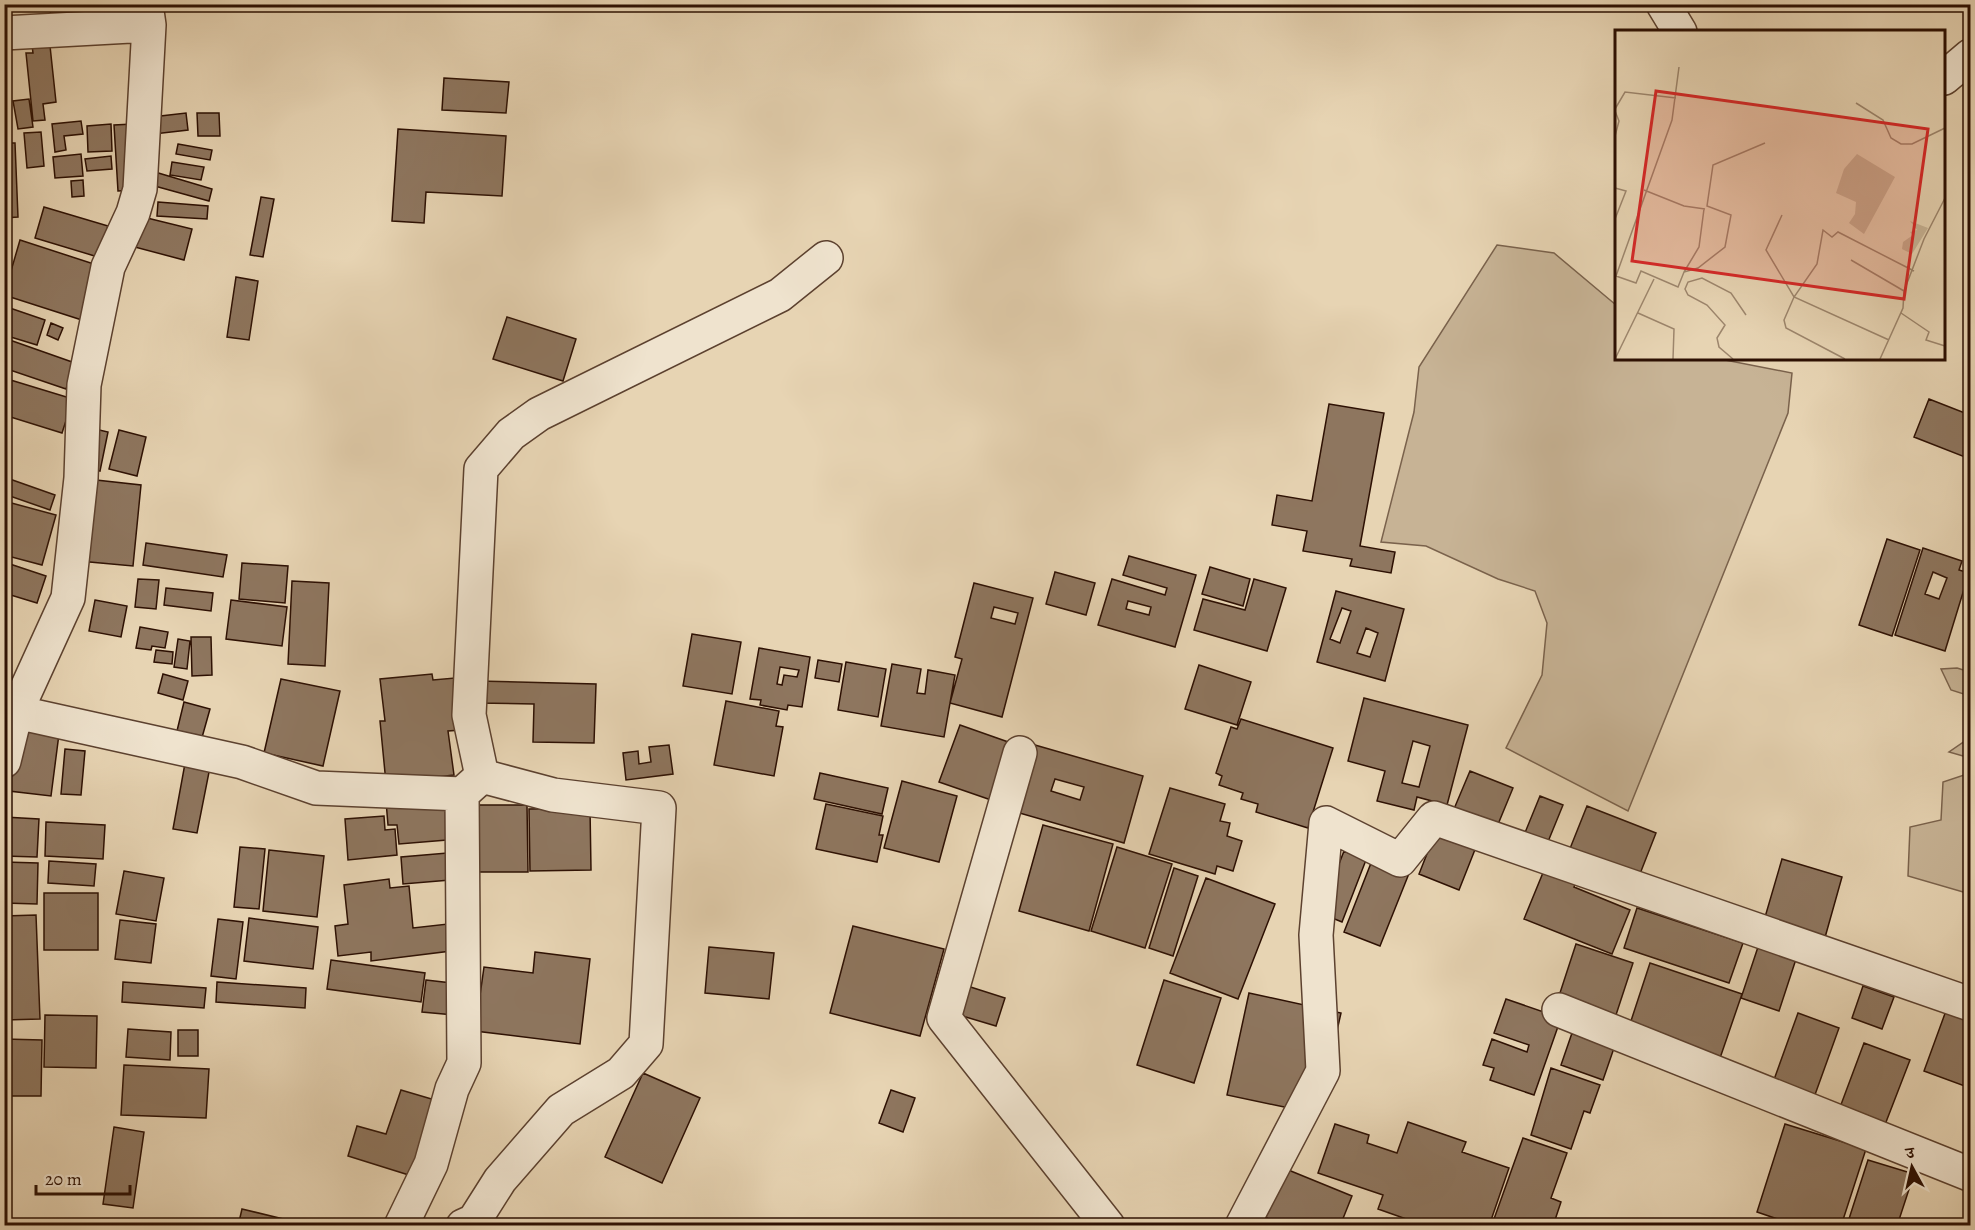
<svg xmlns="http://www.w3.org/2000/svg" width="1975" height="1230" font-family="Alegreya,'Noto Serif Devanagari',serif">
<style>
.green{fill:#c7b395;stroke:#7a624c;stroke-width:1.5}
.building{fill:#8e765f;stroke:#2d1003;stroke-width:1.5;fill-rule:evenodd}
.lines{fill:none;stroke-linecap:round;stroke-linejoin:round}
.minor-casing{stroke:#5c412f;stroke-width:36}
.minor{stroke:#efe3ce;stroke-width:33}
.inset-road{fill:none;stroke:#9d866d;stroke-width:1.5}
.view{fill:#d62828;fill-opacity:0.15;stroke:#d62828;stroke-width:3}
.inset-edge{fill:none;stroke:#2d1003;stroke-width:3}
</style>
<rect width="100%" height="100%" fill="#e7d4b3"/>
<filter id="stains"><feTurbulence type="fractalNoise" baseFrequency=".00333" numOctaves="4"/><feColorMatrix values="0 0 0 0 .2 0 0 0 0 .09 0 0 0 0 .02 0 0 0 .5 -.17"/></filter>
<radialGradient id="worn" r=".72"><stop offset=".6" stop-color="#630" stop-opacity="0"/><stop offset="1" stop-color="#630" stop-opacity=".3"/></radialGradient>
<!-- green -->
<path class="green" d="M1497,245L1554,253L1616,305V358L1720,359L1792,373L1788,413L1628,811L1506,748L1542,675L1547,623L1535,591L1498,579L1426,546L1381,542L1414,412L1419,367Z
M1957,668L1970,672V696L1951,690L1941,669Z
M1970,738V758L1949,752L1968,739Z
M1970,773V894L1908,876L1910,827L1941,820L1943,782Z"/>
<!-- building -->
<path class="building" d="M49,4H73L74,12L51,16Z
M32,45L50,46L56,102L43,104L45,120L33,121L26,53H33Z
M444,78L509,82L506,113L442,110Z
M29,99L33,127L18,129L13,101Z
M186,113L188,130L154,134L152,117Z
M197,113H219L220,136H198Z
M81,121L83,134L64,136L66,150L55,152L52,124Z
M111,124L112,151L88,152L87,126Z
M133,124L137,190L118,191L114,125Z
M398,129L506,136L502,196L426,192L424,223L392,221Z
M41,132L44,166L27,168L24,133Z
M4,143H15L18,217L4,218Z
M178,144L212,150L210,160L176,154Z
M81,154L83,176L55,178L53,157Z
M111,156L112,169L87,171L85,159Z
M172,162L204,167L201,180L170,175Z
M155,172L212,189L209,201L151,185Z
M83,180L84,196L72,197L71,181Z
M261,197L274,199L263,257L250,255Z
M158,202L208,206L207,219L157,216Z
M44,207L108,226L98,257L35,238Z
M139,216L192,229L184,260L131,246Z
M20,240L103,267L85,321L4,295Z
M236,277L258,281L249,340L227,337Z
M4,306L45,320L37,345L4,335Z
M507,317L576,339L563,381L493,359Z
M51,323L63,328L58,340L47,335Z
M4,338L75,363L66,389L4,368Z
M4,378L73,399L62,433L4,415Z
M1929,399L1970,415V459L1914,437Z
M1329,404L1384,413L1360,546L1395,552L1391,573L1350,566L1352,559L1303,551L1307,531L1272,525L1277,495L1312,501Z
M95,429L108,432L100,471L87,468Z
M119,430L146,437L137,476L109,469Z
M4,477L55,495L50,510L4,494Z
M87,479L141,485L133,566L79,561Z
M4,501L56,515L42,565L4,555Z
M1887,539L1920,550L1892,636L1859,625Z
M146,543L227,555L223,577L143,565Z
M1923,548L1962,561L1959,570L1969,573L1945,651L1895,635ZM1933,572L1947,578L1939,599L1925,594Z
M1129,556L1196,575L1175,647L1098,625L1112,579L1165,595L1167,588L1123,575ZM1128,601L1151,607L1149,615L1126,609Z
M4,562L46,576L37,603L4,593Z
M242,563L288,566L285,603L239,599Z
M1210,567L1250,579L1243,606L1202,594Z
M1055,572L1095,583L1086,615L1046,604Z
M138,579L159,580L156,609L135,607Z
M1254,579L1286,588L1267,651L1194,630L1203,599L1245,610Z
M292,581L329,583L325,666L288,664Z
M974,583L1033,598L1002,717L950,703L962,659L955,657ZM994,607L1018,613L1015,624L991,618Z
M166,588L213,593L211,611L164,605Z
M1336,591L1404,609L1385,681L1317,662ZM1342,608L1351,611L1340,643L1330,639ZM1366,628L1378,633L1370,657L1357,653Z
M95,600L127,606L121,637L89,631Z
M231,600L287,607L282,646L226,639Z
M140,627L168,632L165,648L152,646L151,650L136,648Z
M692,634L741,642L732,694L683,686Z
M191,637H211L212,675L192,676Z
M178,639L190,641L187,669L174,667Z
M759,648L810,657L802,707L788,705L787,710L760,705L761,700L750,699ZM780,667L799,670L797,677L784,675L782,685L777,684Z
M156,650L173,652L172,664L154,662Z
M818,660L842,664L839,682L815,678Z
M846,662L886,669L878,717L838,710Z
M892,664L921,669L917,693L925,694L928,670L955,675L944,737L881,726Z
M1199,665L1251,682L1237,725L1185,709Z
M163,674L188,681L183,700L158,693Z
M432,674L433,680L455,678L461,730L448,731L454,775L386,783L380,721H385L380,679Z
M281,679L340,691L323,766L264,753Z
M478,681L596,684L594,743L533,742L534,704L477,703Z
M1364,698L1468,725L1447,805L1417,797L1414,810L1377,801L1385,771L1348,761ZM1413,741L1430,746L1419,787L1402,783Z
M726,701L779,711L776,726L783,727L774,776L714,765Z
M184,702L210,709L201,741L176,735Z
M1241,719L1333,748L1308,828L1256,812L1258,804L1241,799L1243,793L1219,785L1222,776L1216,773L1231,727L1237,729Z
M960,725L1014,744L994,801L939,782Z
M17,729L59,734L51,796L9,791Z
M669,745L673,774L626,780L623,753L638,751L639,764L651,762L649,747Z
M1035,745L1143,776L1124,843L1016,812ZM1055,779L1084,787L1080,800L1051,791Z
M65,749L85,751L81,795L61,794Z
M186,758L211,762L197,833L173,829Z
M1470,771L1513,788L1494,834L1451,816Z
M820,773L888,788L882,814L814,799Z
M902,781L957,796L939,862L884,848Z
M1170,788L1225,804L1220,821L1230,823L1227,836L1242,841L1233,871L1217,866L1215,874L1149,854Z
M455,795L459,839L399,844L397,825H388L386,801Z
M1540,796L1563,805L1545,849L1522,840Z
M826,804L883,816L879,835H883L877,862L816,849Z
M473,805H527L528,872H474Z
M1587,806L1656,833L1636,884L1567,856Z
M590,808L591,870L530,871L529,809Z
M384,816L385,830L395,829L397,855L348,860L345,819Z
M4,817L39,819L37,857L4,856Z
M46,822L105,825L103,859L45,856Z
M1043,825L1113,844L1089,931L1019,911Z
M1438,826L1478,842L1459,890L1419,874Z
M240,847L265,849L259,909L234,907Z
M1117,847L1172,864L1145,948L1091,931Z
M269,850L324,856L317,917L263,911Z
M1344,851L1366,860L1342,922L1320,913Z
M459,852L462,879L403,884L401,857Z
M1373,858L1410,871L1380,946L1344,932Z
M1782,859L1842,877L1824,941L1763,924Z
M49,861L96,864L94,886L48,883Z
M4,862L38,863L37,904L4,903Z
M1547,863L1579,875L1574,887L1630,910L1612,954L1524,919Z
M1174,868L1198,876L1173,956L1149,948Z
M124,871L164,878L156,921L116,914Z
M1206,878L1275,904L1238,999L1170,973Z
M389,879L390,888L409,886L413,928L448,924L451,951L371,961V952L338,956L335,926L348,924L344,885Z
M44,893H98V950H44Z
M1637,908L1743,943L1729,983L1624,948Z
M36,915L40,1019L4,1020V916Z
M249,918L318,927L313,969L244,961Z
M218,919L243,922L236,979L211,976Z
M120,920L156,924L151,963L115,959Z
M853,926L944,949L920,1036L830,1013Z
M1760,941L1798,953L1779,1011L1741,998Z
M1576,944L1633,963L1614,1021L1557,1002Z
M709,947L774,953L769,999L705,993Z
M535,952L590,959L580,1044L475,1031L484,967L533,973Z
M331,960L425,973L421,1002L327,989Z
M1650,963L1742,994L1719,1061L1628,1030Z
M426,980L469,985L465,1016L422,1012Z
M1164,980L1221,998L1194,1083L1137,1065Z
M123,982L206,988L204,1008L122,1002Z
M217,982L306,988L305,1008L216,1002Z
M958,983L1005,998L996,1026L949,1012Z
M1863,986L1894,997L1882,1029L1852,1018Z
M1249,993L1341,1013L1318,1114L1227,1095Z
M1506,999L1561,1018L1534,1095L1490,1080L1494,1068L1483,1065L1492,1039L1527,1052L1529,1045L1494,1033Z
M1947,1008L1970,1017V1088L1924,1071Z
M1798,1013L1839,1028L1812,1103L1771,1088Z
M45,1015L97,1016L96,1068L44,1067Z
M128,1029L171,1032L170,1060L126,1057Z
M178,1030H198V1056H178Z
M1572,1033L1614,1048L1603,1080L1561,1065Z
M4,1039L42,1040L41,1096H4Z
M1864,1043L1910,1060L1881,1135L1836,1118Z
M124,1065L209,1069L206,1118L121,1115Z
M1551,1068L1600,1085L1590,1113L1584,1111L1571,1149L1531,1135Z
M643,1073L700,1098L662,1183L605,1157Z
M401,1090L435,1100L412,1176L348,1156L357,1126L386,1134Z
M891,1090L915,1098L903,1132L879,1123Z
M1408,1122L1466,1142L1462,1152L1509,1168L1489,1226H1426L1378,1209L1383,1195L1318,1173L1335,1124L1369,1135L1367,1143L1397,1153Z
M1785,1124L1866,1149L1841,1226H1798L1757,1212Z
M114,1127L144,1132L133,1208L103,1204Z
M1523,1138L1567,1153L1551,1198L1561,1202L1553,1226H1515L1494,1219Z
M1868,1160L1914,1174L1897,1226L1847,1225Z
M1281,1167L1352,1196L1340,1226H1285L1262,1216Z
M242,1209L296,1222L295,1226H238Z"/>
<g class="lines">
<!-- minor casing -->
<g class="minor-casing">
<path id="minor" d="M1663,4L1680,32
M4,33L149,25
M1944,78L1970,56
M16,712L242,762L316,788L462,794L482,776
M1020,753L944,1018L1108,1226
M4,761L16,712L68,598L81,478L84,385L108,267L133,213L140,189L149,25L146,4
M1559,1010L1969,1174
M401,1226L431,1164L452,1089L464,1063L462,794
M463,1226L474,1221L500,1180L561,1110L621,1073L646,1044L659,808L553,795L482,776L469,715L481,469L511,434L539,414L780,295L826,258
M1242,1226L1323,1071L1316,935L1326,823L1400,860L1434,818L1970,1004"/>
</g>
<!-- minor -->
<use href="#minor" class="minor"/>
</g>
<!-- overview -->
<g transform="translate(1615 30)">
<rect width="330" height="330" fill="#e7d4b3"/>
<path d="M242,124L280,147L249,204L234,193L240,184L241,172L221,163L229,139ZM295,191L313,198L297,224L287,219L288,212L298,205L295,202L302,200Z" fill="#c7b395"/>
<path class="inset-road" d="M64,37L57,90L1,246L21,253L26,241L63,257L69,242L83,238L110,217L116,185L92,176L98,135L150,113M241,73L268,90L276,108L286,114H297L330,98M0,79L10,62L61,68M0,81L4,91L0,106M0,158L11,161L0,189M29,160L69,176L90,179M167,185L151,220L179,267L274,310M236,230L289,261M69,242L84,217L89,179M23,283L59,299L58,329M286,283L314,302L311,310L330,316M0,329L39,249M118,329L104,317L102,308L110,295L92,275L73,265L70,259L73,252L87,248L116,263L131,285M230,329L171,298L169,290L179,267L202,234L208,200L217,207L223,202L299,241M265,329L288,278L289,261L309,209L330,168"/>
<path class="view" d="M41,61L313,99L289,269L17,231Z"/>
<rect width="330" height="330" class="inset-edge"/>
</g>
<!-- margin -->
<rect width="1975" height="1230" fill="none" stroke="#e7d4b3" stroke-width="24"/>
<rect x="6" y="6" width="1963" height="1218" fill="none" stroke="#2d1003" stroke-width="3"/>
<rect x="12" y="12" width="1951" height="1206" fill="none" stroke="#2d1003" stroke-width="1.5"/>
<!-- north arrow -->
<g transform="translate(1912 1167) rotate(352)" stroke="#efe3ce" stroke-width="4.5" paint-order="stroke">
<path d="M0-4.5L10 22L0 15L-10 22Z" fill="#2d1003"/>
<text y="-9" font-size="16" font-weight="bold" text-anchor="middle" fill="#2d1003">उ</text>
</g>
<!-- scale -->
<path d="M36 1185v9h94v-9" fill="none" stroke="#2d1003" stroke-width="3"/>
<text x="45" y="1185" font-size="18" fill="#2d1003" stroke="#efe3ce" stroke-width="4.5" paint-order="stroke">20 m</text>
<rect width="100%" height="100%" filter="url(#stains)"/>
<rect width="100%" height="100%" fill="url(#worn)"/>
</svg>
